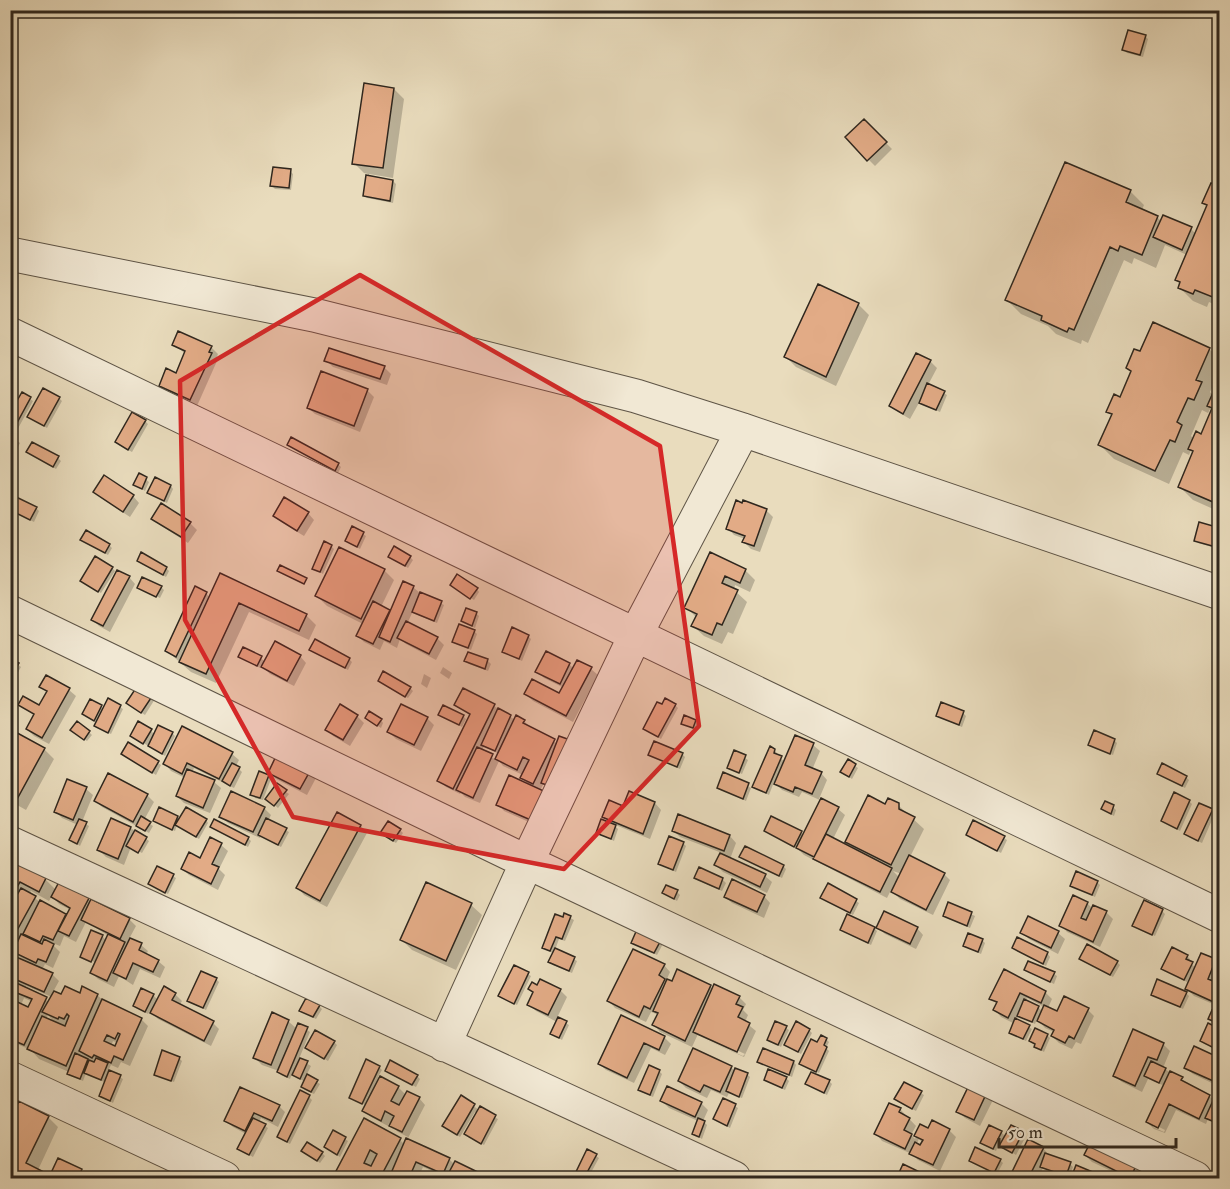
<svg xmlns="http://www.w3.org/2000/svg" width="1230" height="1189" font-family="'IM FELL Double Pica',serif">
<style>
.shadow{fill:#0003;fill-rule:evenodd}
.building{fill:#e2ab86;stroke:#2f271e;stroke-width:1.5;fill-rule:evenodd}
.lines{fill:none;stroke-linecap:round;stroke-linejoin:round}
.minor-casing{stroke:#5e5446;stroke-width:35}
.minor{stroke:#f1e8d4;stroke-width:33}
.marked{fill:#d62828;fill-opacity:0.2;stroke:#d62828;stroke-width:4.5;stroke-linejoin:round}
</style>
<rect width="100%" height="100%" fill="#e9dcbd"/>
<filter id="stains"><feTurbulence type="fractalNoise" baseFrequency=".00333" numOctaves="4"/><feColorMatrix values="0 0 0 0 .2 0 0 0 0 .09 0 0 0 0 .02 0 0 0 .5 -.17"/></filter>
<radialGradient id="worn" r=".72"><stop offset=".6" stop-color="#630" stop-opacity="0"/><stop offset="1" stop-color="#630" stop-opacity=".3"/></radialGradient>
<!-- shadow -->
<path class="shadow" d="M1145,36L1148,39L1143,57L1127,53L1124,50Z
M394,89L404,99L393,178L369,174V177L393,181L396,184L393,203L367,198L364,195L368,174L364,173L354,163Z
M864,121L892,149L875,166L847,138Z
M1066,164L1131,192L1144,205L1142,210L1157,217L1162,222L1191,229L1196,234L1208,207L1204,203L1220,183V307L1209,302L1207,307L1193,301L1179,287L1181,284L1177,280L1187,255L1165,245L1156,268L1134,258L1132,264L1124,260L1088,343L1082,340L1081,344L1056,334L1048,326L1021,314L1007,300Z
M290,171L293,174L291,190L275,189L272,186Z
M819,286L859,305L869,315L836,386L796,367L786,357Z
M174,345L211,347L218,354L216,359L217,361L197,406L167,392L161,386L177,375L186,354Z
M1209,349L1220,359V371L1210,392L1213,396L1220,391V512L1193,500L1180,487L1194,453L1191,450L1189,455L1183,452L1169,484L1114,459L1100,445L1113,416L1108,411L1120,399L1141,353ZM1211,407L1213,409L1202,436L1194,439L1191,436L1202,410L1208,413Z
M326,360L384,367L391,374L387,385L333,367Z
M930,361L937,368L928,385L947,395L940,412L924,405L920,401L910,419L898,412L891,406Z
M367,390L374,397L360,432L315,414L308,408Z
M22,394L33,401L15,434L10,432V416Z
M59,398L62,401L47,428L32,419Z
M145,421L148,424L132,452L119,445Z
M10,435L20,443L10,463Z
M289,445L338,464L341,467L338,473Z
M28,452L58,458L61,461L56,469Z
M140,475L149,482L145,491L135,484Z
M171,486L173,489L167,503L149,493Z
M95,492L133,496L139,503L130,517L101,498Z
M36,508L39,511L34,522L10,510Z
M766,510L773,517L760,552L751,549L744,542L745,539L734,535L728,528Z
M308,513L314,520L304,536L281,522L275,516Z
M153,519L190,523L197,530L188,543L160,525Z
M353,528L366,536L360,549L346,541Z
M1220,530L1219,549L1198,543L1196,540Z
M85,542L109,545L112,548L108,555Z
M331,546L334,549L323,574L314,568Z
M710,554L745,570L755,580L750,592L735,585L734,590L747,602L733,634L728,632L722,644L704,636L693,626L697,618L686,607Z
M390,557H410L413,560L408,568Z
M138,561L166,568L169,571L166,577Z
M112,568L115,571L101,593L84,583Z
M384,570L394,580L381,607L391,612L404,583L413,587L421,594L444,605L437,623L416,614L413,611L408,622L437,638L444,645L436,660L406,644L400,639L397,648L384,641L380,650L364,642L358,636L363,624L327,606L317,596Z
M129,577L135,584L110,632L99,626L92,619Z
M161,587L164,590L160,598L140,588Z
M455,588L477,589L479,592L474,600Z
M206,593L210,598L306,615L316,625L309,640L249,612L216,683L191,672L167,651Z
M476,613L479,616L475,628L462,621Z
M474,631L477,634L471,650L454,642Z
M528,636L531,639L522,661L504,652Z
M314,652L349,659L352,662L348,670Z
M468,653L488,661L491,664L488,671L469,664L466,661Z
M300,656L306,663L294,686L270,674L261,665L260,668L240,657L261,658L265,662Z
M10,659L21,667L10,686Z
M578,662L591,669L598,675L573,722L533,701L526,694L560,695L564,688L544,678L537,671L569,664L574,669Z
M443,667L452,673L449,679L440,673Z
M424,674L431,678L427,688L421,684Z
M46,677L69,690L76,696L49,744L34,736L27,729L35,716L20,704L40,708L48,693L41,687Z
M382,683L410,688L413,691L408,698Z
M152,696L155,699L145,715L131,706Z
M109,700L123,709L111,734L99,728L98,723L87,717L101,707L104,710Z
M456,705L494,706L515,720L524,721L531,728L558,744L550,789L544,783L540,791V827L504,811L498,804L530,786L522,778L523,775L503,766L499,761L480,803L465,797L461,793L460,794L446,787L439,780L471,716ZM484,746L499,754L496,760L482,751Z
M675,705L678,708L661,739L644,729Z
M963,713L966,716L962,727L937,716Z
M440,715L463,716L466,719L462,727Z
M357,716L364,723L350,746L333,736L327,729Z
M427,718L434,725L421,751L396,739L389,732Z
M381,720L383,723L381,728L370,721Z
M695,722L698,725L696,730L683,723Z
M10,731L44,749L54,759L26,810L10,801Z
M151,731L155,735L172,733L175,736L165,756L132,736Z
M75,732H89L92,735L87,741Z
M796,737L813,745L820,751L812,770L821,773L827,780L819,799L838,809L845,815L833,839L855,849L846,841L886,806L898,805L924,829L910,857L944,874L950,880L933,915L900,899L891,890L887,898L804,855L797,848L765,831L801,833L804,836L822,801L802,792L799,797L782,790L774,782L769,795L754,787L774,750L777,753L776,755L785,762ZM893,871L902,874L900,878Z
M1114,740L1117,743L1113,755L1090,744Z
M128,744L161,765L156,775L126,756Z
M735,752L748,760L742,774L729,767Z
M232,754L239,760L236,766L242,772L234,788L194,768L192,773L214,782L221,788L210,813L184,803L177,796L185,778L171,771L165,764Z
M682,754L685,757L680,769L650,755Z
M849,762L858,768L852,779L842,772Z
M309,772L316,778L307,795L276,779L270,773Z
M1158,773L1186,777L1189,780L1185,788Z
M724,774L751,788L746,801L719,787Z
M268,776L271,779L263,800L255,798L252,795Z
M86,789L93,795L82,822L89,826L80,846L71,840L78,825L62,818L55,811Z
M1217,791L1220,792V804L1213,799Z
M286,792L289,794L278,808L270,801Z
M147,795L154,802L144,820L153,826L149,833L102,807L96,801Z
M1189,801L1192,804L1180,831L1163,821Z
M655,803L661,810L650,839L613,824L618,829L614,841L597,832L613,825L604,817L624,808Z
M10,807L16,810L12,819H10Z
M1113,807L1116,810L1114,816L1102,809Z
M264,808L271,815L268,821L289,832L281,847L261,836L260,838L228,823L221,816Z
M1212,810L1215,813L1202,843L1189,837L1186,834Z
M337,814L361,826L367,833L327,907L304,895L298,888Z
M679,816L730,836L736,843L730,859L765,876L772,882L767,893L723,872L716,865L722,853L680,837L673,830Z
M177,817L180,820H206L208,823L199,839L177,825L175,831L155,821Z
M112,820L131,828L149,841L142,853L131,847L124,865L106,857L99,850Z
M215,829L248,838L251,841L248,847Z
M400,830L403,833L396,843L385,836Z
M971,837L1004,838L1007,840L1001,853Z
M211,839L221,845L228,851L219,869L225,875L218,890L189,875L182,869L201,860Z
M683,843L686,846L676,872L660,864Z
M741,857L783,866L786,869L782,878Z
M10,860L45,879L56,890L88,899L91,902L129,919L136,926L129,939L141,945L148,951L146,955L158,961L165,967L160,978L140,969L133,985L119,976L114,987L98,979L92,973L99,964L83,957L102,936L107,941L109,936L86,922L76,942L64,936L60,946L50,942L60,952L53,968L45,964L42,970L52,974L59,981L53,992L61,996L97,995L104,1001L141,1019L148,1026L130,1066L121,1062L118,1068L111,1065L108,1071L123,1079L113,1103L100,1096L106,1083L86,1073L83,1081L72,1076L69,1072L39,1059L31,1050L10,1041V954L15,958L25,962L10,948V893L18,897L20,893L12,886L10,890ZM31,891L49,901L52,896L59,904L71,910L67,917L40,902L29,894ZM26,986L52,997L49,1002L25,988ZM24,998L33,1002L29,1009L21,1005ZM48,1015L55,1023L46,1019ZM113,1041L118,1043L116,1048L111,1046Z
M158,868L176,878L168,894L152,886Z
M700,869L723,880L726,883L722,891L698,880L696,877Z
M1097,882L1100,885L1095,897L1072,885Z
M427,884L471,905L482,915L456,970L412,950L402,940Z
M829,885L859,903L853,915L825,900Z
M677,892L680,895L677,901L664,893Z
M764,896L770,903L764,918L732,903L725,897Z
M1087,903L1093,909L1106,912L1113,919L1100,947L1067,932L1061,925Z
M949,904L975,916L970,928L944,916Z
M1162,911L1165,914L1155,936L1134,925Z
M565,915L574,920L565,941L559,939L555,950L577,961L572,973L553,965L550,962L554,954L544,948Z
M874,928L877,931L871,945L841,930Z
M878,928H917L923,935L916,949L885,934Z
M1022,933H1058L1065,939L1058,954L1029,939Z
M1018,939L1048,954L1050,957L1046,966L1017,951L1014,948Z
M982,940L985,943L981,954L964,946Z
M664,942L657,955L633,943Z
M1202,955L1220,965V1007L1194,996L1187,989L1194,973L1192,972L1187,982L1163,969L1187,956L1190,959L1189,962L1196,968Z
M1084,961L1117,962L1120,965L1113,977Z
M664,965L670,972L666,981L710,986L713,990L739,997L746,1004L743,1010L748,1015L745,1022L756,1031L744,1057L700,1037L743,1056L745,1054L702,1034L699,1036L698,1034L692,1047L660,1032L654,1025L659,1015L651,1012L646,1022L615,1008L609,1001Z
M515,967L531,976L517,1005L500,996Z
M1026,970L1054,974L1057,976L1054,984Z
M1005,972L1046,993L1052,999L1048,1008L1057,1013L1088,1010L1094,1016L1081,1044L1076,1042L1072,1049L1059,1043L1052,1036L1054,1032L1045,1028L1037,1019L1035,1024L1019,1015L1016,1020L1032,1029L1026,1041L1014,1035L1011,1032L1015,1024L1001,1017L995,1010L997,1004L991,998ZM1027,998L1046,1008L1043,1012L1038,1007L1025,1002Z
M216,979L219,982L206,1010L189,1001Z
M541,981L560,990L567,997L557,1018L569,1025L562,1040L551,1033L557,1022L536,1011L529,1004L534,994L530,989L538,987Z
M1186,993L1189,996L1183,1009L1152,994Z
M175,994L182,1001L179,1006L213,1023L219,1029L211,1046L158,1019L150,1011L148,1014L135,1006L153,995L158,1000Z
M319,1006L322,1009L316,1019L301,1011Z
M622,1017L664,1037L671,1044L665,1055L651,1048L634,1083L606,1070L599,1064Z
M288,1021L297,1029L299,1025L310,1032L299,1059L311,1066L306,1076L320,1084L314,1094L305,1090L302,1087L305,1082L292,1074L290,1079L281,1075L279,1071L262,1065L255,1058Z
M786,1028L789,1030L781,1047L768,1039Z
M809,1030L812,1033L801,1054L789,1047Z
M1047,1035L1050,1038L1044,1052L1036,1047Z
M826,1039L829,1042L826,1048L829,1051L819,1073L804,1066Z
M334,1042L337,1045L328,1061L306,1048Z
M1163,1044L1170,1051L1163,1068L1209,1096L1215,1101L1220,1097V1129L1208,1119L1206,1124L1176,1110L1165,1133L1154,1129L1147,1122L1165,1086L1148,1079L1142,1092L1122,1082L1115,1076ZM1153,1124L1165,1130L1164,1132L1153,1127Z
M179,1058L182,1061L174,1082L155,1074Z
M1220,1059V1087L1193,1074L1186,1068Z
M759,1061L794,1062L796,1065L792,1077Z
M379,1067L382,1070L378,1077L398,1087L406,1095L419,1098L425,1105L407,1140L449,1159L455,1165V1163L487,1178H448L423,1167L418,1178H342L337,1173L364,1120L400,1140L405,1145L408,1137L398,1132L389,1123L388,1126L371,1117L364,1111L367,1106L350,1097Z
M731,1067L735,1072L747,1074L750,1077L742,1098L729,1093L727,1097L711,1090L707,1098L686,1088L679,1081Z
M659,1071L662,1074L653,1097L642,1092L640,1089Z
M390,1073L417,1076L420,1079L416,1087Z
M786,1078L789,1081L785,1090L765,1080Z
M829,1081L832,1084L827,1095L807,1084Z
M904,1084L924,1095L916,1111L899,1102Z
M987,1091L994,1098L980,1126L965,1118L958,1111Z
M10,1093L23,1102L22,1104L48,1117L58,1127L38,1170L48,1178L50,1176L55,1178H10Z
M309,1097L312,1100L290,1144L282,1140L279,1137Z
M461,1097L479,1110L498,1119L484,1145L466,1134L477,1114L475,1112L460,1137L447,1129Z
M724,1100L738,1108L730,1128L715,1119Z
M662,1101L701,1103L708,1110L703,1121L707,1125L702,1139L693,1133L698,1121L669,1108Z
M279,1106L285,1112L278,1127L261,1118L259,1122L268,1128L253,1157L242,1151L239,1148L246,1134L233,1127L226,1121Z
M900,1109L916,1126L911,1135L915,1139L921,1126L929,1130H949L956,1137L940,1171L918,1160L912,1154L882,1141L876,1134ZM919,1139L923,1143L921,1147L916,1145Z
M334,1132L348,1141L340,1157L325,1147Z
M1001,1132L1006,1137L1023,1133L1026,1136L1016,1155L999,1144L996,1151L982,1143Z
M1029,1141L1043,1148L1049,1155L1070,1164L1073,1167L1069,1178L1043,1168L1038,1178H1011Z
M588,1151L599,1158L588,1178H574Z
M306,1153H322L325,1156L320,1163Z
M1085,1155L1144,1170L1139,1178H1126L1092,1162Z
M971,1160H1000L1003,1163L997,1174Z
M903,1166L923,1175L927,1178H898Z
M81,1171L84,1174L82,1178H58L52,1173Z
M425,1173L437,1178H422Z"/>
<!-- building -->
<path class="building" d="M1128,30L1146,35L1140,55L1122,50Z
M364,83L394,88L383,168L352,164Z
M864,119L887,142L867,161L845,137Z
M1065,162L1131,190L1126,202L1158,216L1142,255L1120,246L1118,251L1110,247L1074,330L1069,328L1067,332L1041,320L1042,316L1005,300Z
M273,167L291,169L289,188L270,186Z
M366,175L393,180L390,201L363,196Z
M1220,180V300L1195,290L1193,294L1178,288L1180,282L1175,280L1207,205L1202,203L1211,183L1217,185Z
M1163,215L1192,227L1182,250L1153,237Z
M818,284L859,303L826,377L784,357Z
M1153,322L1210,348L1196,380L1202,382L1194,400L1188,398L1177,422L1182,425L1175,442L1170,440L1155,471L1098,445L1112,414L1106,412L1114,394L1120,397L1131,371L1126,368L1134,349L1140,351Z
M178,331L212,346L209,352L212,353L190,400L159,386L166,368L176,373L185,351L172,345Z
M329,348L385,366L380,379L324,361Z
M916,353L931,360L903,414L889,406Z
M321,371L368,389L354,426L307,408Z
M927,383L945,391L936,410L919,403Z
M43,388L60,397L44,426L27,417Z
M1215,388L1220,389V505L1178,487L1193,451L1188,449L1196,431L1201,434L1212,408L1207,406Z
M22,392L31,397L12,432L10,413Z
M132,412L146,420L128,450L115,442Z
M291,437L339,463L335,471L287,445Z
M32,442L59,456L53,467L26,452Z
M139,473L147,477L142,489L133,485Z
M104,475L134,495L123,512L93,492Z
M155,477L171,485L164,501L147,493Z
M10,494L37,507L30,520L10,510Z
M284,497L309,512L297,531L273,516Z
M736,500L742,503L743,500L767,509L754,546L742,542L745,536L726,529Z
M161,503L191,522L181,537L151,519Z
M1199,522L1220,528L1216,547L1194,541Z
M352,526L364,532L357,547L345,541Z
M86,530L110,544L105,553L80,540Z
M324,541L332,545L320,572L312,569Z
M394,546L411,556L405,566L388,557Z
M339,547L385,569L361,619L315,596Z
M141,552L167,567L163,575L137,561Z
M710,552L746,569L740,583L725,576L722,583L738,590L722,625L717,623L712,635L691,626L697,614L684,608Z
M95,556L113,567L98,592L80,581Z
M280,565L307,578L304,584L277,571Z
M117,570L130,576L103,626L91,620Z
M220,573L307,614L299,631L239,603L206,674L179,662Z
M457,574L478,588L470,599L450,585Z
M142,577L162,586L156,597L137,588Z
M403,581L414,586L390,642L379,637Z
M195,586L207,592L176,657L165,651Z
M420,592L442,601L434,621L412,612Z
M373,601L390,610L373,644L356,636Z
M466,608L477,612L472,626L461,621Z
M406,621L438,637L429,654L397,638Z
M459,624L475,630L468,648L452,642Z
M512,627L529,635L519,659L502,652Z
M315,639L350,658L345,668L309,650Z
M275,641L301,655L287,681L261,667Z
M243,647L262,656L257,666L238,657Z
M546,651L570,663L560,684L535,672Z
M468,652L488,659L485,669L464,661Z
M10,658L19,663L10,678Z
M577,660L592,667L566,716L524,694L532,679L559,693Z
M383,671L411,687L405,697L378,681Z
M46,675L70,688L42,738L26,729L34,714L18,705L23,696L39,705L47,691L39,687Z
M138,685L153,695L141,713L126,703Z
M463,688L495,704L453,789L437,781L470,714L454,705Z
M108,698L121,705L108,733L94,726Z
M665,698L676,704L658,737L643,729L657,702L662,704Z
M90,699L102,705L94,721L82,714Z
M941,702L964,711L959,725L936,716Z
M340,704L358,715L343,740L325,730Z
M401,704L428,717L414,745L387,732Z
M443,705L464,715L459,725L438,715Z
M498,708L511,715L495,751L481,745Z
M369,711L382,719L377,726L365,718Z
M516,715L525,720L523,723L555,739L533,784L520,778L529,760L523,757L517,770L495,759Z
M684,715L696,720L693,728L681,724Z
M77,721L90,731L84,740L70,730Z
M138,721L152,729L143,744L130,736Z
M158,725L173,732L162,754L148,746Z
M182,726L233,752L219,779L187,763L182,774L163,764Z
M10,729L45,748L16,801L10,798Z
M1094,730L1115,739L1110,754L1088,745Z
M795,735L814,743L805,765L822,772L812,794L795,787L793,792L774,784Z
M559,736L573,741L555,788L541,783Z
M654,741L683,753L677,767L648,755Z
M128,742L159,761L152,773L121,754Z
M770,746L775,749L774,753L782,756L766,793L752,787Z
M477,747L493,754L473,798L456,790Z
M734,750L746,755L739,773L727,768Z
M277,754L310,771L300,789L268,773Z
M848,759L856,764L849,777L840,772Z
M232,763L240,767L230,786L222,781Z
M1162,763L1187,776L1182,786L1157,774Z
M187,769L215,780L203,808L176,796Z
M259,771L269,775L260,798L250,795Z
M723,772L749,783L743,799L717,788Z
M108,773L148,794L133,822L94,801Z
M509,775L546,792L533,821L496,805Z
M67,779L87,787L73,820L54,812Z
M277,783L287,790L274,806L265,799Z
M231,791L265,807L253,832L219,817Z
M629,791L655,802L643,834L602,817L609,800L623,806Z
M1174,792L1190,800L1177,829L1161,821Z
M868,795L885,804L888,798L899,803V809L915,817L891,865L845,842Z
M821,798L839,807L814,857L796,848Z
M1105,801L1114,805L1111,814L1101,809Z
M1199,803L1213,809L1198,841L1184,834Z
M159,807L178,816L172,830L153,821Z
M186,807L207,819L196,837L175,825Z
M337,812L361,825L320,901L296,888Z
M678,814L730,835L724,851L672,831Z
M141,816L151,822L145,831L136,826Z
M771,816L802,831L794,847L764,831Z
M111,818L131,827L118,859L97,850Z
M266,818L287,828L278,845L258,835Z
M79,819L87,822L77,844L69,840Z
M214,819L249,837L245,845L210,827Z
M601,819L616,825L611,839L596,833Z
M973,820L1005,836L997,851L966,835Z
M388,821L401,829L393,841L380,833Z
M135,830L147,837L138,853L126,846Z
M826,834L892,868L880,892L813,859Z
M669,836L684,842L673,870L658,864Z
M210,837L222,843L212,864L219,867L211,884L181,869L189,852L200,858Z
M745,846L784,865L779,876L739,857Z
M720,853L766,874L760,887L714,865Z
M909,855L945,873L926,910L891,892Z
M10,859L46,878L39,892L20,882L16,889L11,886L13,883L10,882Z
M157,866L174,874L165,893L148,884Z
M699,867L723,878L719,889L694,878Z
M1076,871L1098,881L1092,895L1070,886Z
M732,879L765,895L757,912L724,897Z
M59,882L89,898L69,936L58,931L70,908L51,897Z
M426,882L472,903L446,961L400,940Z
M828,883L857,899L850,913L820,898Z
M666,885L678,890L674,899L662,893Z
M21,888L36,896L10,943V892L17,895Z
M1073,895L1088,902L1081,918L1086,920L1093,905L1107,911L1093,942L1059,926Z
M91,899L130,918L120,939L81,920Z
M40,900L66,914L53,940L43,936L40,942L23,934Z
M1144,900L1163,909L1152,935L1132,926Z
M948,902L972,912L967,926L943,916Z
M884,911L918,927L910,944L876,928Z
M564,913L571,916L562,939L556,937L550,951L542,948L555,914L563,917Z
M847,914L875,927L868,943L840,930Z
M1028,916L1059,931L1051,948L1020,933Z
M638,927L662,938L654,953L631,943Z
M91,930L103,935L91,962L80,957Z
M968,933L983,939L978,952L963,946Z
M21,934L42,944L44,939L54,944L46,962L38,959L36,963L13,952Z
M108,934L125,942L107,981L90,973Z
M1017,937L1048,952L1043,964L1012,948Z
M130,938L142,943L139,950L159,960L153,972L133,963L126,979L113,973Z
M1087,944L1118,961L1110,975L1079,959Z
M1172,947L1188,955L1186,959L1193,962L1184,980L1161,969Z
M555,948L575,957L569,971L548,962Z
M633,949L665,964L659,975L665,979L650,1009L644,1006L639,1017L607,1001Z
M1201,953L1216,959L1208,979L1213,981L1220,966L1218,1004L1185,989Z
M14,956L53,973L44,992L10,977V964Z
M1028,961L1055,972L1050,982L1024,970Z
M514,965L529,972L514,1004L498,996Z
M677,969L711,985L685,1041L652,1025L658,1013L653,1011L667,979L672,981Z
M1004,969L1046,991L1041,1003L1020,993L1008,1018L993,1010L997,1002L989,999Z
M201,971L217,978L203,1008L187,1001Z
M540,979L561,989L548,1015L527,1005L533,992L528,989L532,982L537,985Z
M1157,979L1187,992L1180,1007L1151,995Z
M10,980L47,997L24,1045L10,1039ZM17,993L32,999L28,1007L13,1000Z
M714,984L740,996L736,1004L743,1007L738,1017L750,1023L737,1052L693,1032Z
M65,986L80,993L82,986L98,994L66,1066L27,1049L42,1016L65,1026L69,1016L67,1014L64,1019L59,1017L58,1019L42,1012L54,991L61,994Z
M164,986L176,993L172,1000L214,1021L204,1041L150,1013Z
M141,988L154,994L145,1012L133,1006Z
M1064,996L1089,1008L1074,1039L1069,1036L1065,1043L1051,1036L1054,1030L1037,1021L1044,1005L1057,1011Z
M306,998L320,1005L313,1017L299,1011Z
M102,999L142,1018L123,1060L114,1056L111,1063L94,1055L92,1058L79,1051ZM118,1033L120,1034L115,1046L104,1041L107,1035L115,1039Z
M1024,999L1039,1006L1032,1022L1017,1016Z
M1212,1010L1218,1013L1220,1010V1024L1208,1019Z
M272,1012L289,1020L271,1065L253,1058Z
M621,1015L665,1036L659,1050L644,1043L627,1078L598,1064Z
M558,1017L567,1021L559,1038L550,1034Z
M1015,1018L1030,1025L1023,1039L1009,1033Z
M775,1021L787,1026L778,1045L767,1040Z
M796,1021L810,1029L798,1052L784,1045Z
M298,1023L308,1027L287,1077L277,1072Z
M1208,1023L1220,1029V1051L1200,1041Z
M1035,1028L1048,1034L1041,1050L1034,1047L1035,1044L1029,1041Z
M1133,1029L1164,1043L1157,1060L1148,1057L1135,1086L1113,1076Z
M315,1030L335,1041L324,1059L305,1048Z
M821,1035L827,1038L824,1045L827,1047L816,1072L799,1064L811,1039L817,1042Z
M1194,1046L1220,1058V1084L1184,1068Z
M693,1048L732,1066L720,1092L704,1085L700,1092L678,1081Z
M763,1048L794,1061L789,1075L757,1062Z
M162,1050L180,1057L171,1081L154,1075Z
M75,1053L88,1059L80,1079L67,1074Z
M96,1058L108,1063L101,1080L84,1073L89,1060L94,1062Z
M300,1058L308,1061L300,1079L292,1075Z
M366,1059L380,1066L362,1104L349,1098Z
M390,1060L418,1075L412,1085L385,1071Z
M1151,1061L1166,1068L1159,1083L1144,1076Z
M649,1065L660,1070L650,1095L638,1090Z
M735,1068L748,1073L739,1097L726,1091Z
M768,1069L787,1077L782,1088L764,1080Z
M109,1070L121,1075L110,1101L99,1096Z
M1170,1071L1183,1077L1181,1080L1210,1095L1199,1119L1169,1104L1158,1128L1146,1122Z
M811,1072L830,1080L824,1093L805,1084Z
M307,1074L318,1080L311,1092L301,1087Z
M380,1076L399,1086L391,1101L399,1105L407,1091L420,1097L402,1132L389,1126L394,1116L385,1111L381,1121L362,1111Z
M971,1081L988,1090L974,1120L956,1112Z
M904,1082L922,1091L912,1109L894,1099Z
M667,1086L702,1102L695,1117L660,1101Z
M240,1087L280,1105L272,1121L254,1113L245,1131L224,1121Z
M300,1090L310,1095L287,1142L277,1137Z
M1216,1094L1220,1096V1128L1216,1126L1217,1123L1205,1118Z
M461,1095L475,1104L457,1135L442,1126Z
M723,1098L736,1104L727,1126L713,1119Z
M19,1101L49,1116L26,1163L44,1172L41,1178H10V1119Z
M889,1103L901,1108L899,1112L910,1118L904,1130L912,1134L905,1149L874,1134Z
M480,1106L496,1115L481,1144L464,1134Z
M253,1118L266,1124L249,1155L237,1149Z
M364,1118L401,1138L380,1178H345L335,1173ZM370,1150L377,1154L371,1166L364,1163Z
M698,1118L705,1121L699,1137L692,1134Z
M932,1120L950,1129L933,1165L909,1154L915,1142L920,1145L923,1140L914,1136L920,1124L928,1128Z
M989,1125L1002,1131L993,1149L980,1143Z
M1011,1125L1024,1131L1012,1153L999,1146Z
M333,1130L346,1137L337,1155L324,1147Z
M406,1138L450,1158L443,1174L416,1162L409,1178H389Z
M1028,1139L1044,1147L1031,1173L1041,1178H1009Z
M1092,1139L1138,1162L1130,1178L1084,1155Z
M307,1142L323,1152L317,1161L301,1151Z
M975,1147L1001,1159L994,1173L969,1161Z
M587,1149L597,1154L584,1178H573Z
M1045,1153L1071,1162L1066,1176L1040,1167Z
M58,1158L82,1169L78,1178H61L51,1173Z
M455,1161L490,1178H446Z
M903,1164L924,1174L922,1178H883L886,1172L897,1177Z
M1076,1165L1107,1178H1071Z"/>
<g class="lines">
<!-- minor casing -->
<g class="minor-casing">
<path id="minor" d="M10,254L314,315L636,396L743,430L1220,593
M10,334L1220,916
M10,612L527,862L1195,1178
M10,843L734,1178
M444,1045L527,862L635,636L743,430
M10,1078L224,1178"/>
</g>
<!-- minor -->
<use href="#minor" class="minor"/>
</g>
<!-- marked area -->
<path class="marked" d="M360,275L660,446L699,726L564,869L293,817L185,620L180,381Z"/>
<!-- margin -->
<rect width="1230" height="1189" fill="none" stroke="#e9dcbd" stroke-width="36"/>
<rect x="12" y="12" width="1206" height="1165" fill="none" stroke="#2f271e" stroke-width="3"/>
<rect x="18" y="18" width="1194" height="1153" fill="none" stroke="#2f271e" stroke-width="1.5"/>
<!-- scale -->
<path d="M999 1138v9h177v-9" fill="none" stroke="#2f271e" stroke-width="3"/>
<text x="1008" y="1138" font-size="18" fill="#2f271e" stroke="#f1e8d4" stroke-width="4.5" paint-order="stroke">50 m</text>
<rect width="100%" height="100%" filter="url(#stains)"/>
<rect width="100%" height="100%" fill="url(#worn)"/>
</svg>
